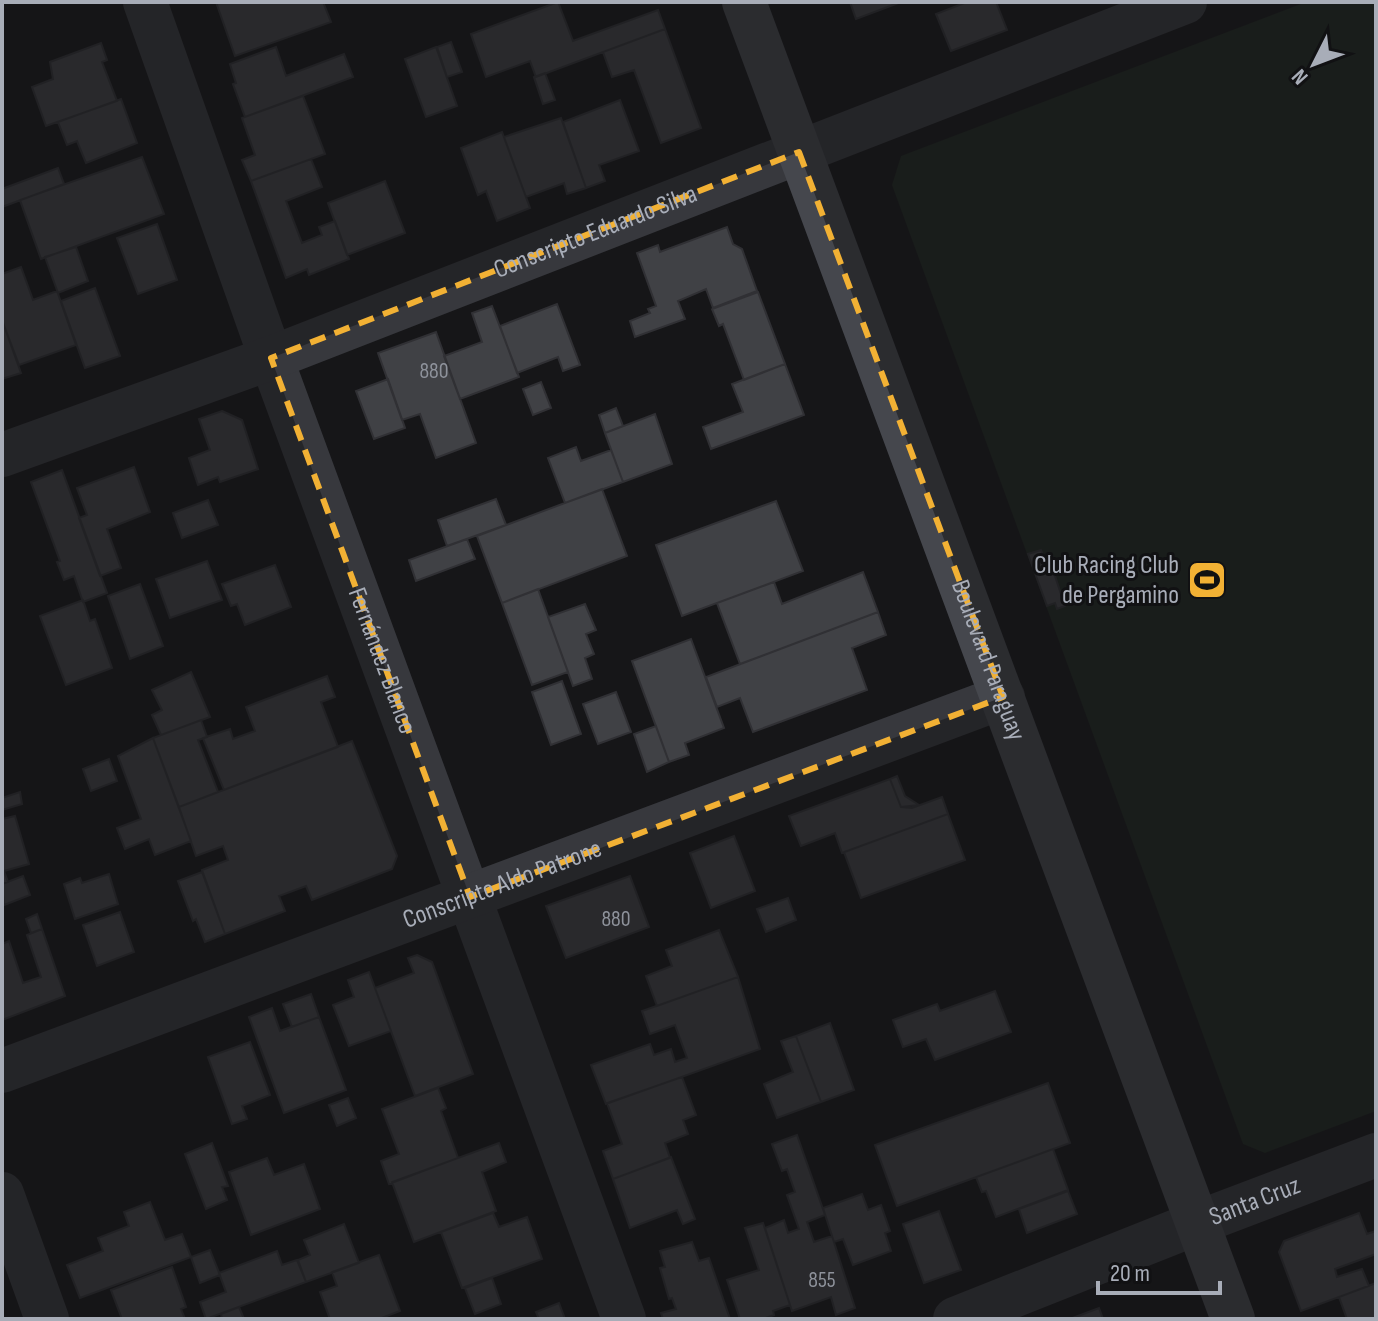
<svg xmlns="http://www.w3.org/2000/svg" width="1378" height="1321" font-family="'Sofia Sans Condensed',sans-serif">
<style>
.garden{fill:#1e261f}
.building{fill:#404145;stroke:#303034;stroke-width:2}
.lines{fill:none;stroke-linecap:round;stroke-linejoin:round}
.minor{stroke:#37383d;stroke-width:44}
.secondary{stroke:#45474d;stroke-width:44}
.marked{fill:none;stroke:#f2b134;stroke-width:6;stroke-dasharray:16 10;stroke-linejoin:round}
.labels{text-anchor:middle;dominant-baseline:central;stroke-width:6;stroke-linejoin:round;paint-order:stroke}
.number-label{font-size:22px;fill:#8e929b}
.street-label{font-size:26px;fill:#a8adb8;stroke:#111113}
.poi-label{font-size:26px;fill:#a8adb8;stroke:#111113;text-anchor:end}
</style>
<rect width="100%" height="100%" fill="#161618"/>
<!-- garden -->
<path class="garden" d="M1306,2H1376V1111L1265,1153L1243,1144L892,185L901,156Z"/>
<!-- building -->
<path class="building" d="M216,2H323L331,22L235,56Z
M558,2L573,41L658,10L665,29L536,77L530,61L486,77L471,34Z
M850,2H901L856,19Z
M967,2H996L1007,30L951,51L936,14Z
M665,29L701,128L661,143L634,70L612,77L603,52Z
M451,42L462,72L447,77L437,47Z
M101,43L107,60L102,62L117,101L46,126L32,87L53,79L50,62Z
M276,47L286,76L344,54L353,77L245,117L233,84L236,83L230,64Z
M436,47L457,106L426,117L405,59Z
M545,73L555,100L543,104L534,77Z
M303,96L325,154L251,181L242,160L255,155L242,118Z
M121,99L137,143L86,163L77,141L67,145L58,122Z
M620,100L639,151L599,165L605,181L586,188L563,122Z
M561,118L586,188L567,194L564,183L526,197L504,137Z
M502,132L530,208L497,221L486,191L478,195L461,148Z
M142,157L164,214L41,259L20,200Z
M311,159L322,187L286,201L302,243L322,235L319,227L335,221L349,259L309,275L307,269L286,278L251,181Z
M58,168L64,184L2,207V189Z
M385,181L405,233L347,255L328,203Z
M157,224L177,280L138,294L117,238Z
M727,227L733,244L742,249L757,291L713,308L706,289L678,301L685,319L635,337L630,321L650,313L648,309L656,306L637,253L658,245L660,252Z
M76,247L88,281L58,293L45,257Z
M21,267L33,300L57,291L76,345L19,365L2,320V274Z
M95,288L120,356L85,368L61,301Z
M758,292L785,364L744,380L723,324L719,326L712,309Z
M557,304L580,365L563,371L558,357L517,373L500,326Z
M492,306L519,377L460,399L444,356L482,342L472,313Z
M2,320L21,373L2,379Z
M436,332L476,443L436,458L420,414L402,420L378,353Z
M785,364L804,415L711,449L703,427L743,412L732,384Z
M388,379L405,428L374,439L356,391Z
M541,382L551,408L533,415L523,389Z
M616,408L623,426L605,433L599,415Z
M222,411L242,420L258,469L220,482L218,477L198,485L189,458L210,450L199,419Z
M655,414L672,464L623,482L605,433Z
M576,447L581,461L611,450L623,482L565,503L548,458Z
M134,467L150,512L107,529L121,568L100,576L79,518L87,515L77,488Z
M62,470L107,593L83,602L74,576L64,580L57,562L60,561L31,482Z
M602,489L627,556L502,603L477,536Z
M496,499L506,525L447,546L438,520Z
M208,500L218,525L182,538L173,513Z
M776,501L803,571L682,616L656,545Z
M467,539L475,559L416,581L409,560Z
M1041,550L1050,574L1054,573L1065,606L1057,609L1055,603L1047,606L1028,554Z
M207,561L222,600L170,618L156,579Z
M275,565L291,607L245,625L237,604L231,606L222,584Z
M863,572L878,612L740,664L717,603L774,582L782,604Z
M140,584L163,646L130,659L108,596Z
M538,589L568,672L532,685L502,603Z
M83,600L90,621L95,619L112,668L66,685L40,616Z
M585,604L596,630L586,634L594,654L585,658L592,679L573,686L548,617Z
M878,612L886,635L852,648L867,690L753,732L740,698L717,707L706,677Z
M691,639L724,728L685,743L689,755L669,762L632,661Z
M191,672L210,717L161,735L152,715L162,710L152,690Z
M327,676L335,697L321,702L338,747L224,790L203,738L230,729L233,739L255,731L246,707Z
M562,681L581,734L551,745L532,692Z
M616,692L631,732L598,744L583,704Z
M201,720L207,737L198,740L218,792L179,807L153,738Z
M656,726L669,762L647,772L634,734Z
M153,738L191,841L155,855L149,839L125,849L117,828L141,819L118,756Z
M352,741L397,856L392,869L312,900L306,886L279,896L285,911L225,934L202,870L228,860L223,846L196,856L179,807Z
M109,759L117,781L91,791L83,769Z
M897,776L905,796L919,805L901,807L890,779Z
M890,779L901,807L912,808L942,797L948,814L842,853L835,833L801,846L789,816Z
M20,792L22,804L2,810V798Z
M948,814L965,860L861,898L844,852Z
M15,816L29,864L4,871L8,882L2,884V819Z
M734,836L755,891L711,908L690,853Z
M202,872L225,934L205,942L196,919L193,921L178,881Z
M109,874L118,904L75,919L64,884L80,878L82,883Z
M23,876L30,895L4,905L2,884Z
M630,876L649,927L566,958L546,906Z
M788,898L796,920L766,932L757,909Z
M120,912L134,952L97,966L83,925Z
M37,914L42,929L31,933L26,919Z
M42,929L65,996L2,1020V944L9,941L23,983L41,977L27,935Z
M719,930L738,977L657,1006L646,976L672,966L666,950Z
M417,955L432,962L473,1074L415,1096L375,988L414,973L408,958Z
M369,972L391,1031L349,1046L333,1005L354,997L348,980Z
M738,977L760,1049L606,1104L591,1065L650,1044L654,1055L671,1049L675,1062L687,1058L675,1025L650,1034L642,1011Z
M995,991L1011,1032L935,1060L926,1039L903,1047L893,1020L937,1004L940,1011Z
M311,994L319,1017L292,1027L283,1004Z
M272,1008L280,1031L319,1017L346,1090L284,1113L249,1017Z
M830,1023L854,1090L821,1102L796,1036Z
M796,1036L821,1102L777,1118L764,1084L793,1072L781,1041Z
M250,1042L270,1095L242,1106L247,1119L232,1124L208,1057Z
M682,1077L696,1115L683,1120L688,1134L665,1143L670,1158L613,1179L603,1151L622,1144L607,1103Z
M1048,1083L1070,1143L897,1206L875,1145Z
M438,1088L446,1108L441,1111L458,1158L389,1184L381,1161L399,1154L382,1109Z
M348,1098L356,1118L337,1126L329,1105Z
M797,1135L825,1215L807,1222L814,1242L832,1236L855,1308L836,1315L831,1297L792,1311L765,1228L784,1220L788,1233L799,1229L787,1195L795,1192L787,1169L782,1171L772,1144Z
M212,1143L228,1186L222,1187L227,1200L206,1209L185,1154Z
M499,1143L506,1162L482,1172L496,1211L414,1242L392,1182Z
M1053,1149L1068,1190L996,1217L986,1191L982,1192L976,1177Z
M671,1157L695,1219L683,1224L677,1210L630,1228L613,1179Z
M267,1158L274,1175L304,1164L320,1209L251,1235L229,1172Z
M1068,1191L1077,1214L1027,1233L1019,1209Z
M862,1194L868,1210L881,1205L890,1231L885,1233L891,1251L853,1265L843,1239L834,1242L823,1208Z
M150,1202L165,1240L182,1234L191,1257L80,1298L67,1265L103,1251L98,1238L129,1226L124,1212Z
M939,1211L961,1270L924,1283L903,1224Z
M493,1213L499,1227L527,1217L542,1259L462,1288L441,1232Z
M1359,1213L1367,1234L1376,1231V1254L1335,1269L1337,1277L1362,1269L1369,1286L1301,1311L1279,1252L1284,1241Z
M763,1223L790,1305L773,1311L774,1315L763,1319H740L727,1280L759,1270L745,1228Z
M344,1224L359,1263L306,1282L298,1260L310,1255L304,1240Z
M692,1242L699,1261L709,1258L730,1319H663L661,1313L676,1309L672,1298L669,1299L660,1268L665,1267L660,1251Z
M210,1250L220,1275L200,1283L191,1257Z
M277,1251L282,1265L297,1260L306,1282L206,1319L200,1302L226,1292L219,1273Z
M379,1255L400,1311L379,1319H330L320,1292L337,1286L332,1272Z
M172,1267L186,1307L181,1309L185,1319H122L111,1290Z
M492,1278L501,1304L475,1314L465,1288Z
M1376,1283V1319H1347L1339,1297Z
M559,1303L565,1319H539L536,1312Z
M239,1307L244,1319H222L221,1314Z
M1099,1308L1103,1319H1070Z"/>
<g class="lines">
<!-- minor -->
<g class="minor">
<path id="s1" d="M145,2L271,358L624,1319"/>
<path id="s2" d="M2,455L271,358L1185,2"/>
<path id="s3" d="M2,1071L1003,697"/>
<path d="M2,1194L47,1319"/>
<path id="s4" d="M955,1319L1197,1223L1376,1155"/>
</g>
<!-- secondary -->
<path class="secondary" id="s5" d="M744,2L1233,1319"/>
</g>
<!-- marked area -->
<path d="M0 0H1378V1321H0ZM799,152L1003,697L470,897L271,358Z" fill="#161618" fill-opacity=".55" fill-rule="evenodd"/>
<path class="marked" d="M799,152L1003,697L470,897L271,358Z"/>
<!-- icons -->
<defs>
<g id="stadium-square" transform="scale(2)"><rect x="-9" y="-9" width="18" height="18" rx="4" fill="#f2b134" stroke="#111113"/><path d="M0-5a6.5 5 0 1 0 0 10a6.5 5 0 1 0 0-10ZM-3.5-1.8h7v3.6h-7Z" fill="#111"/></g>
</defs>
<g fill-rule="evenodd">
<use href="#stadium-square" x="1207" y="580"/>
</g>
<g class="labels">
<!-- number labels -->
<g class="number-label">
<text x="434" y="371">880</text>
<text x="616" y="919">880</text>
<text x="822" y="1280">855</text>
</g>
<!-- street labels -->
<g class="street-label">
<text stroke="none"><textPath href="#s2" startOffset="634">Conscripto Eduardo Silva</textPath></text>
<text stroke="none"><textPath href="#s5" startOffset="702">Boulevard Paraguay</textPath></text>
<text stroke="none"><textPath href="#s1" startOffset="700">Fernández Blanco</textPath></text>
<text stroke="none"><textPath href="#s3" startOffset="534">Conscripto Aldo Patrone</textPath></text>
<text stroke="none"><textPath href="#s4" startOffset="322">Santa Cruz</textPath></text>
</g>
<!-- poi labels -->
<g class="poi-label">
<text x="1179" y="565">Club Racing Club<tspan x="1179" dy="30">de Pergamino</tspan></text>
</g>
</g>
<!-- border -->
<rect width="1378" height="1321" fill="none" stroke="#a8adb8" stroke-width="8"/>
<!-- north arrow -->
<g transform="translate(1314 64) rotate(228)" stroke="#111113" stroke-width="6" paint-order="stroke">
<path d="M0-6L14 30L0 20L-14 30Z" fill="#a8adb8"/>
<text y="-12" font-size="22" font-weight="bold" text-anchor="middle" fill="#a8adb8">N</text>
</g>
<!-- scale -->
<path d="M1098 1281v12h122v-12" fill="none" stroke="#a8adb8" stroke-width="4"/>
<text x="1110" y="1281" font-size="24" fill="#a8adb8" stroke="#111113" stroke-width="6" paint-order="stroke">20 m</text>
</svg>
